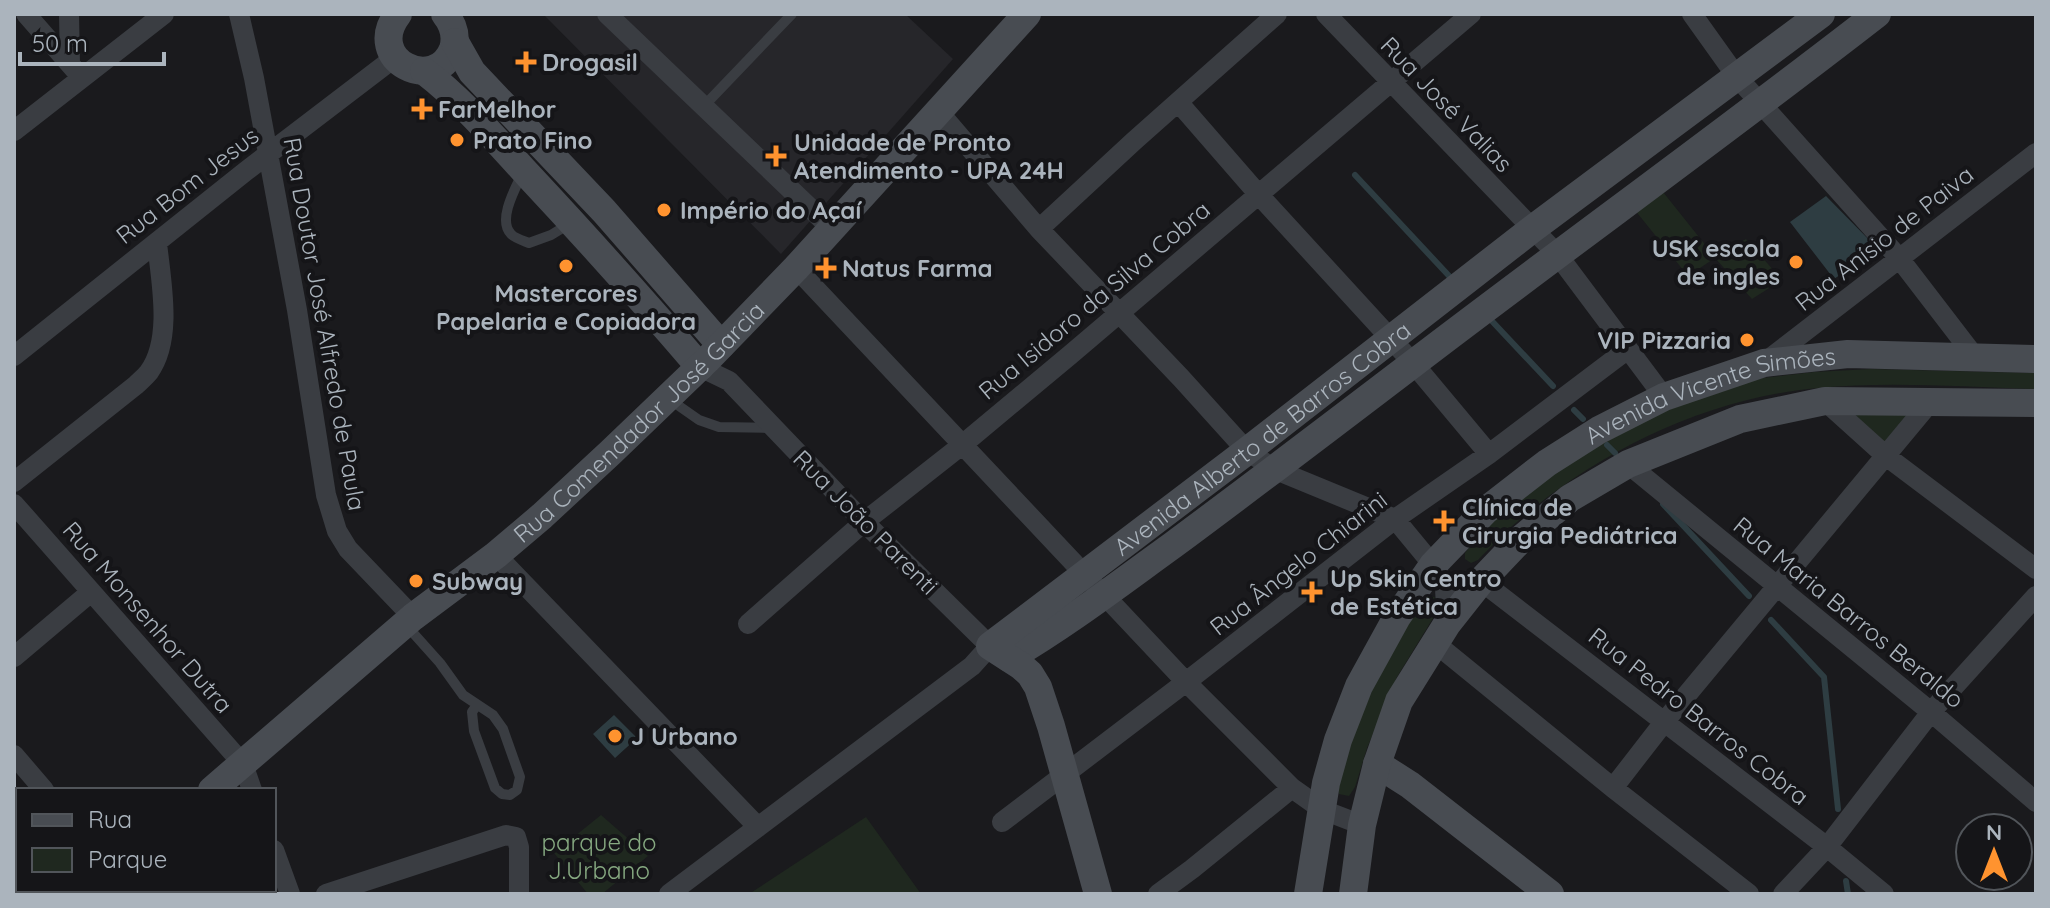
<svg xmlns="http://www.w3.org/2000/svg" width="2050" height="908" font-family="Quicksand,sans-serif">
<style>
.built{fill:#26262a}
.green{fill:#1f281f}
.water{fill:#2e3d42}
.lines{fill:none;stroke-linecap:round;stroke-linejoin:round}
.stream{stroke:#2e3d42;stroke-width:6}
.lane{stroke:#3a3d42;stroke-width:10}
.street{stroke:#3a3d42;stroke-width:20}
.secondary{stroke:#484c52;stroke-width:28}
.poi-dot{fill:#ff932f;stroke:#151518;stroke-width:3}
.labels{text-anchor:middle;dominant-baseline:central;stroke-width:8;stroke-linejoin:round;paint-order:stroke}
.poi-label{font-size:24px;font-weight:bold;fill:#abb4bd;stroke:#151518;text-anchor:start}
.street-label{font-size:24px;fill:#abb4bd;stroke:#151518}
.park-label{font-size:24px;fill:#86a981;stroke:#151518}
</style>
<rect width="100%" height="100%" fill="#1a1a1d"/>
<!-- built -->
<path class="built" d="M543,14H905L953,59L781,254Z"/>
<!-- green -->
<path class="green" d="M1663,192L1715,257L1746,239L1782,280L1752,299L1715,258L1688,276L1634,209Z
M1871,369L2036,373V389C1964,387 1890,381 1818,388C1708,398 1600,450 1517,522C1503,533 1491,547 1478,560L1471,563L1465,559V553L1481,533L1541,478L1634,420L1719,389L1763,378L1814,372Z
M1844,411H1915L1886,452Z
M1432,596L1439,600L1438,610L1397,677L1367,748L1355,787L1349,796L1339,794L1337,786L1351,741L1381,669L1425,597Z
M601,815L648,856L602,894H588L554,853Z
M866,817L921,894H749Z"/>
<!-- water -->
<path class="water" d="M1826,196L1878,249L1834,279L1790,222Z
M614,715L637,738L615,758L593,734Z"/>
<g class="lines">
<!-- stream -->
<path class="stream" d="M1355,175L1451,278
M1490,319L1553,386
M1574,410L1583,419
M1607,445L1615,453
M1663,504L1749,596
M1771,620L1824,677L1838,809
M1846,881L1848,894"/>
<!-- lane -->
<path class="lane" d="M703,107L792,14
M523,172C516,187 497,220 511,234C514,238 524,241 529,243L551,235L569,224
M669,399L699,420L719,427L773,428
M406,625L440,663L463,695L493,715L503,729L520,777L517,790L510,795L502,794L495,788L474,731L472,712L477,705"/>
<!-- street -->
<path class="street" d="M26,14L82,78
M69,14L70,64
M239,14L254,78L297,310L326,495L337,531L348,549L413,617
M607,14L832,229
M1326,14L1557,254L1664,397
M1692,14L1737,77L1899,258L1975,357
M1179,103L1259,195L1413,363L1489,454
M939,112L1039,229L1181,378L1247,451L1276,470L1395,519L1433,565L1440,576L1445,589L1447,624
M14,131L164,14
M1039,229L1134,141L1277,14
M796,268L1186,682L1292,788L1323,810L1362,825
M14,356L246,171L394,58
M1764,363L2036,153
M1825,401L1886,456L2036,569
M1628,464L1931,712L2036,802
M14,482L136,385C140,381 145,377 149,372C173,339 161,281 157,243
M14,504L243,764L252,790
M496,555L758,827
M1481,581L1827,847L1884,894
M748,624L864,522L962,445L1070,355L1471,14
M1435,643L1613,788L1749,894
M14,657L91,592
M14,755L44,790
M1613,788L1665,721L1931,401
M1002,822L1186,682L1395,519L1489,454L1628,349
M274,850L290,894
M131,890L135,894
M326,894L506,835L516,837L519,847V894
M669,894L972,666L990,646L864,522L729,381L700,367
M1158,894L1192,869L1292,788
M1783,894L1827,847L1931,712L2036,596"/>
<!-- secondary -->
<g class="secondary">
<path d="M398,14C363,60 435,95 453,49C457,36 453,24 445,14"/>
<path d="M455,42L472,72L604,211L721,345"/>
<path d="M424,71C463,101 495,139 528,175C587,238 644,302 700,367"/>
<path d="M1009,658C1067,624 1119,584 1173,545C1254,485 1334,424 1414,363C1567,246 1724,133 1877,14"/>
<path d="M1377,764L1410,785L1550,894"/>
<path id="s1" d="M212,790L413,617L496,555L542,516L610,453L707,360L796,268L1027,14"/>
<path d="M93,894L98,890"/>
<path id="s2" d="M1098,894L1051,726L1038,687L1030,674L1021,666L990,646L1247,451L1531,230L1821,14"/>
<path id="s3" d="M1308,894L1326,783L1338,740L1359,686L1397,617L1433,565L1485,511L1547,463L1599,430L1664,397L1764,363L1848,354L2036,359"/>
<path d="M1353,894L1362,825L1377,764L1399,701L1447,624L1481,581L1521,539L1570,498L1628,464L1740,419L1825,401L2036,403"/>
</g>
</g>
<!-- markers -->
<g class="poi-dot">
<path d="M522 50h8v8h8v8h-8v8h-8v-8h-8v-8h8z"/>
<path d="M418 97h8v8h8v8h-8v8h-8v-8h-8v-8h8z"/>
<circle cx="457" cy="140" r="8"/>
<path d="M772 144h8v8h8v8h-8v8h-8v-8h-8v-8h8z"/>
<circle cx="664" cy="210" r="8"/>
<circle cx="1796" cy="262" r="8"/>
<circle cx="566" cy="266" r="8"/>
<path d="M822 256h8v8h8v8h-8v8h-8v-8h-8v-8h8z"/>
<circle cx="1747" cy="340" r="8"/>
<path d="M1440 509h8v8h8v8h-8v8h-8v-8h-8v-8h8z"/>
<circle cx="416" cy="581" r="8"/>
<path d="M1308 580h8v8h8v8h-8v8h-8v-8h-8v-8h8z"/>
<circle cx="615" cy="736" r="8"/>
</g>
<g class="labels">
<!-- poi labels -->
<g class="poi-label">
<text x="542" y="62">Drogasil</text>
<text x="438" y="109">FarMelhor</text>
<text x="473" y="140">Prato Fino</text>
<text x="794" y="142">Unidade de Pronto<tspan x="794" dy="28">Atendimento - UPA 24H</tspan></text>
<text x="680" y="210">Império do Açaí</text>
<text x="1780" y="248" text-anchor="end">USK escola<tspan x="1780" dy="28">de ingles</tspan></text>
<text x="842" y="268">Natus Farma</text>
<text x="566" y="293" text-anchor="middle">Mastercores<tspan x="566" dy="28">Papelaria e Copiadora</tspan></text>
<text x="1731" y="340" text-anchor="end">VIP Pizzaria</text>
<text x="1462" y="507">Clínica de<tspan x="1462" dy="28">Cirurgia Pediátrica</tspan></text>
<text x="1330" y="578">Up Skin Centro<tspan x="1330" dy="28">de Estética</tspan></text>
<text x="432" y="581">Subway</text>
<text x="631" y="736">J Urbano</text>
</g>
<!-- street labels -->
<g class="street-label">
<text transform="translate(1447 104) rotate(46)">Rua José Valias</text>
<text transform="translate(187 185) rotate(-38)">Rua Bom Jesus</text>
<text transform="translate(1884 238) rotate(-38)">Rua Anísio de Paiva</text>
<text transform="translate(1094 300) rotate(-40)">Rua Isidoro da Silva Cobra</text>
<text transform="translate(325 324) rotate(80)">Rua Doutor José Alfredo de Paula</text>
<text stroke="none"><textPath href="#s3" startOffset="690">Avenida Vicente Simões</textPath></text>
<text stroke="none"><textPath href="#s1" startOffset="564">Rua Comendador José Garcia</textPath></text>
<text stroke="none"><textPath href="#s2" startOffset="622">Avenida Alberto de Barros Cobra</textPath></text>
<text transform="translate(866 522) rotate(45)">Rua João Parenti</text>
<text transform="translate(1298 563) rotate(-38)">Rua Ângelo Chiarini</text>
<text transform="translate(1849 612) rotate(39)">Rua Maria Barros Beraldo</text>
<text transform="translate(148 617) rotate(49)">Rua Monsenhor Dutra</text>
<text transform="translate(1699 716) rotate(38)">Rua Pedro Barros Cobra</text>
</g>
<!-- park labels -->
<g class="park-label">
<text x="599" y="842">parque do<tspan x="599" dy="28">J.Urbano</tspan></text>
</g>
</g>
<!-- border -->
<rect width="2050" height="908" fill="none" stroke="#abb4bd" stroke-width="32"/>
<!-- legend -->
<rect x="16" y="788" width="260" height="104" fill="#151518" stroke="#51555a" stroke-width="2"/>
<rect x="32" y="814" width="40" height="12" fill="#484c52" stroke="#51555a" stroke-width="2"/>
<text x="88" y="828" font-size="24" fill="#abb4bd">Rua</text>
<rect x="32" y="848" width="40" height="24" fill="#1f281f" stroke="#51555a" stroke-width="2"/>
<text x="88" y="868" font-size="24" fill="#abb4bd">Parque</text>
<!-- north arrow -->
<g transform="translate(1994 852)"><circle r="38" fill="#151518" stroke="#51555a" stroke-width="2"/>
<path d="M0-6L14 30L0 20L-14 30Z" fill="#ff932f"/>
<text y="-12" font-size="22" font-weight="bold" text-anchor="middle" fill="#abb4bd">N</text>
</g>
<!-- scale -->
<path d="M20 52v12h144v-12" fill="none" stroke="#abb4bd" stroke-width="4"/>
<text x="32" y="52" font-size="24" fill="#abb4bd" stroke="#151518" stroke-width="6" paint-order="stroke">50 m</text>
</svg>
